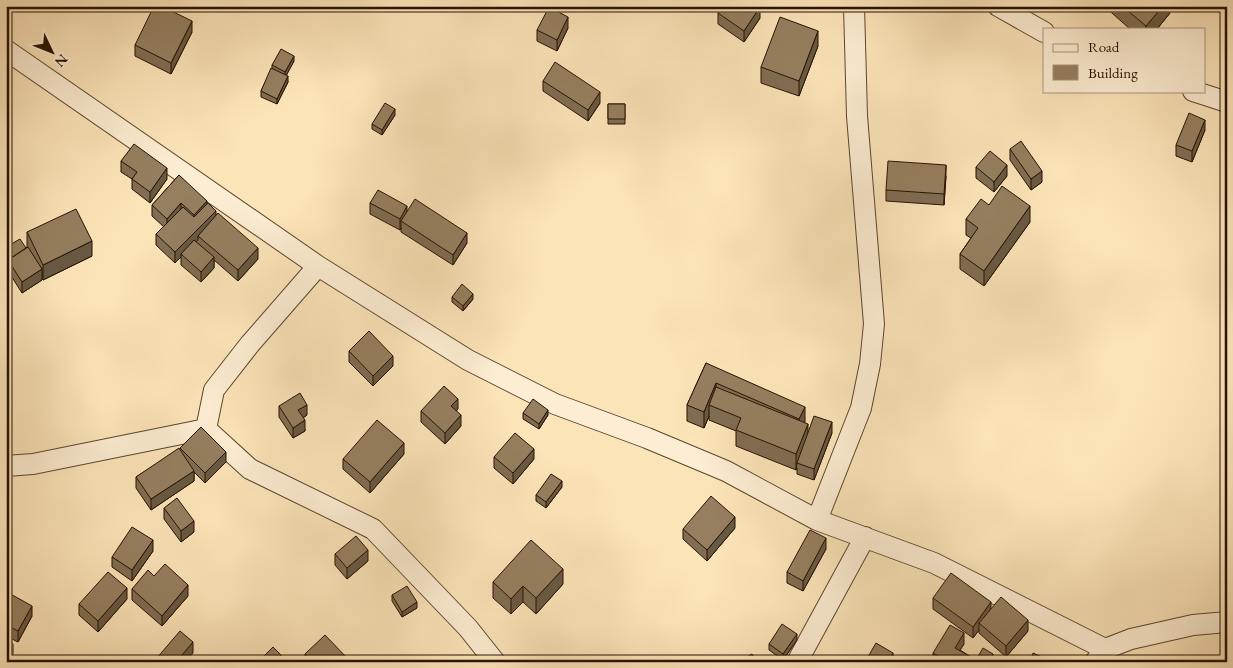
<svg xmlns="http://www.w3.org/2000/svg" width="1233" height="668" font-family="'EB Garamond',serif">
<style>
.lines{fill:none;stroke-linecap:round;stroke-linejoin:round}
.minor-casing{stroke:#5b462e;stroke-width:22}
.minor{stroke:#fdedd2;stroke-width:20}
.wall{fill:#806d53;stroke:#251200}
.shaded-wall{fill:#685943;stroke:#251200}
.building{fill:#957f60;stroke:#251200}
</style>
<rect width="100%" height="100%" fill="#fce4b9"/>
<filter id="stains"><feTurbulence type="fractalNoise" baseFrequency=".004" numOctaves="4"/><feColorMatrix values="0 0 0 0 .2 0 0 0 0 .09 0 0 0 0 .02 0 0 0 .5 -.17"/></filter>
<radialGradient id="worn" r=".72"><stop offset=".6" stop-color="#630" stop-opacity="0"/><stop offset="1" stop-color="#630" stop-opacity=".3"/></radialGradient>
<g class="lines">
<!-- minor casing -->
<g class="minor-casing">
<path id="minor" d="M998,6L1044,32
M6,50L318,266L468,360L555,404L647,438L726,471L817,520L934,563L1105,649
M1193,91L1227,102
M206,429L214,390L250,344L318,266
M6,466L33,464L206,429L250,469L373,529L468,628L495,662
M817,520L861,408L870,364L874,324L857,116L854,6
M797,662L865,537
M1095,662L1105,649L1131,639L1193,625L1227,622"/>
</g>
<!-- minor -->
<use href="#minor" class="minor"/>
</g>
<!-- wall -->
<path class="wall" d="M1104,6H1170V13L1157,29H1130Z
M718,13L760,18L744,42L718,24Z
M568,28L557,51L537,41V30Z
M192,32L171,74L135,56V45Z
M818,46L799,96L761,83V67Z
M294,61L286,75L288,82L277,104L261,97V91L272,69V65Z
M543,81L600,103L588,121L543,91Z
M608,104H625V124H608Z
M395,115L382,135L372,129V124Z
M1205,130L1192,162L1176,156V145Z
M1010,149L1042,182L1031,190L1010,160Z
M121,161L167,179L150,203L132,189V179L121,172Z
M976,167L1007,176L994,192L976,178Z
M179,175L207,204L216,215L258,259L238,281L214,260V268L201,282L181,265V257L175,263L156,245V234L164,227L152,216V205Z
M946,176L944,205L886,201V190Z
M370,203L407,211L467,243L453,265L401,232V228L400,230L370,214Z
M989,205L1030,222L984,286L960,269V254L971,238L966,235V219Z
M27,232L92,256L43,280L42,279V280L22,293L8,271L6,247L26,248L27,247Z
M452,297L473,299L463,311L452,302Z
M349,351L393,366L373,386L349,362Z
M706,363L805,423L808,433H832L814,480L797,474V468L796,470L736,446V431L709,420V416L704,428L687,421V405Z
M279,406L307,415L303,418L305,431L293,438L279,417Z
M458,409L456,411L461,426L445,444L421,422V411Z
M523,413L548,415L539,429L523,419Z
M180,448L226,462L205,483L194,472V481L151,510L136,488V477L180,449Z
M404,454L370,493L343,469V459Z
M494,457L534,459L513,484L494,468Z
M562,487L546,508L536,501V495Z
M164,508L194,532L181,542L164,519Z
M735,528L707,561L683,539V529Z
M826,549L803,591L787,583V572Z
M153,551L132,581L112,567V557Z
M335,554L368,561L347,579L335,565Z
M493,582L563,584L536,614L523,602L511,614L493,598Z
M132,589L188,596L162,626L132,600Z
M6,594L32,616L18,642L6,636Z
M392,595L417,608L402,617L392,601Z
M933,598L991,609L1028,631L1006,657L979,633V630L973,638L933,609Z
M127,599L98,632L79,615V604Z
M797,640L783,660L769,650V644Z
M964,644L960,650L976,660L993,662H933V653Z
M305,654L349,662H305Z"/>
<!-- shaded-wall -->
<path class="shaded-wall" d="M1163,6H1170V13L1157,29H1146V26Z
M760,7V18L744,42V31Z
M568,17V28L557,51V40Z
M192,21V32L171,74V63Z
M818,31V46L799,96V81Z
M294,56V61L285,78V72Z
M288,76V82L277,104V99Z
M600,92V103L588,121V110Z
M395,109V115L382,135V130Z
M1205,120V130L1192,162V151Z
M946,165V176L944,205V194Z
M1007,165V176L994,192V182Z
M167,168V179L150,203V192Z
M1042,171V182L1031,190V179Z
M207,201V212L194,226V215Z
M181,203V214L167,230V219Z
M407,206V216L401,221V228L400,230V219Z
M1030,206V222L984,286V271Z
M216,211V222L198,236V240L183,255L181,254V257L175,263V252Z
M467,233V243L453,265V255Z
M92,241V256L43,280V265Z
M258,248V259L238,281V270Z
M214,257V268L201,282V272Z
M42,269V280L22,293V282Z
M473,294V299L463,311V306Z
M393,356V366L373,386V376Z
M716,383V399L709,405V416L704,428V412Z
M458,399V409L451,417V406Z
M307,405V415L298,421V410Z
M805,407V422L799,435V419Z
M548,410V415L539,429V424Z
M461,415V426L445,444V433Z
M305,420V431L293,438V428Z
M832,422V433L814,480V469Z
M808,424V440L797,463L796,470V454Z
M404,443V454L370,493V482Z
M534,449V459L513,484V473Z
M226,452V462L205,483V473Z
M194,471V481L151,510V499Z
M562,481V487L546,508V502Z
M735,517V528L707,561V550Z
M194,521V532L181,542V531Z
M826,538V549L803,591V581Z
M153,540V551L132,581V570Z
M368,550V561L347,579V568Z
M563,569V584L536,614V598Z
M188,585V596L162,626V616Z
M523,586V602L511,614V599Z
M127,588V599L98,632V621Z
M417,602V608L402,617V612Z
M991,602V613L979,623V630L973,638V627Z
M32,606V616L18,642V631Z
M1028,620V631L1006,657V646Z
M964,633V644L955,658V648Z
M797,634V640L783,660V654Z
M193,642V653L185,662H176Z
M13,644V654L6,662V651Z
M893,653V662H888Z
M993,654V662H988Z"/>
<!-- building -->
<path class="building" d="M154,6H161L192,21L171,63L135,45Z
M723,6H758L760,7L744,31L718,13Z
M1122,6H1163L1146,26Z
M549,7L568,17L557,40L537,30Z
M780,17L818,31L799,81L761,67Z
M281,49L294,56L285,72L272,65Z
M555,62L600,92L588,110L543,81Z
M271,68L288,76L277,99L261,91Z
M385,103L395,109L382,130L372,124Z
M608,104H625V119H608Z
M1189,113L1205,120L1192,151L1176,145Z
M1021,141L1042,171L1031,179L1010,149Z
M134,144L167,168L150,192L132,179L137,172L121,161Z
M990,151L1007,165L994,182L976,167Z
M888,161L946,165L944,194L886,190Z
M179,175L207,201L194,215L181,203L167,219L152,205Z
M1002,186L1030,206L984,271L960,254L978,228L966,219L981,199L989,205Z
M378,190L407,206L400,219L370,203Z
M415,199L467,233L453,255L401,221Z
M208,203L216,211L175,252L156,234L183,207L194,217Z
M76,209L92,241L43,265L27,232Z
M218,213L258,248L238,270L198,236Z
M20,239L26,248L8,260V262L6,263V247Z
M194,240L214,257L201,272L181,254Z
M28,247L42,269L22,282L8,260Z
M462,284L473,294L463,306L452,297Z
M369,331L393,356L373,376L349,351Z
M706,363L805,407L799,419L716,383L704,412L687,405Z
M444,386L458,399L451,406L461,415L445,433L421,411Z
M716,387L808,424L796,454L736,430L741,418L709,405Z
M300,393L307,405L298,410L305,420L293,428L279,406Z
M533,399L548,410L539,424L523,413Z
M814,416L832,422L814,469L797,463Z
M377,420L404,443L370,482L343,459Z
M201,427L226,452L205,473L180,448Z
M515,433L534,449L513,473L494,457Z
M179,448L194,471L151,499L136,477Z
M551,474L562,481L546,502L536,495Z
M711,496L735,517L707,550L683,529Z
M177,498L194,521L181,531L164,508Z
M132,527L153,540L132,570L112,557Z
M810,530L826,538L803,581L787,572Z
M356,536L368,550L347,568L335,554Z
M531,540L563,569L536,598L523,586L511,599L493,582Z
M165,564L188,585L162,616L132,589L148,570L154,576Z
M108,572L127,588L98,621L79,604Z
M951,573L991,602L973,627L933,598Z
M407,586L417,602L402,612L392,595Z
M7,592L32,606L18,631L6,625V594Z
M1001,597L1028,620L1006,646L979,623Z
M782,624L797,634L783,654L769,644Z
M950,625L964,633L955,648L976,660L983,648L993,654L988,662H949L933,653Z
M180,631L193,642L176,662H160L156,659Z
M325,635L349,660L347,662H313L305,654Z
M6,637L13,644L6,651Z
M876,643L893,653L888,662H865Z
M273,647L288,662H258Z
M1033,653L1053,662H1030Z
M752,654L756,662H738Z
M381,656L386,662H375Z"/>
<!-- margin -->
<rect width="1233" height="668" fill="none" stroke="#fce4b9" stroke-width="25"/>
<rect x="8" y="8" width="1218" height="653" fill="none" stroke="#251200" stroke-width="2.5"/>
<rect x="12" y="12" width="1208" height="643" fill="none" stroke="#251200"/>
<!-- legend -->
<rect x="1043" y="28" width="162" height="65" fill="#fdedd2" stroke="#a7957e"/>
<rect x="1053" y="44" width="25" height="8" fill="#fdedd2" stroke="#a7957e"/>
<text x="1088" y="52" font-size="15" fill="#251200">Road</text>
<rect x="1053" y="65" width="25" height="15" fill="#957f60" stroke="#a7957e"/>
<text x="1088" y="78" font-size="15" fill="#251200">Building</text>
<!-- north arrow -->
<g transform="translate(52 52) rotate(133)" stroke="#fdedd2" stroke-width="4" paint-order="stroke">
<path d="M0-4L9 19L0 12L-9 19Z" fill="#251200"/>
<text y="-8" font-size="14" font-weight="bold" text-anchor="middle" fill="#251200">N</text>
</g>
<rect width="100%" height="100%" filter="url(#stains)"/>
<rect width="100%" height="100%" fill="url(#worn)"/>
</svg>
